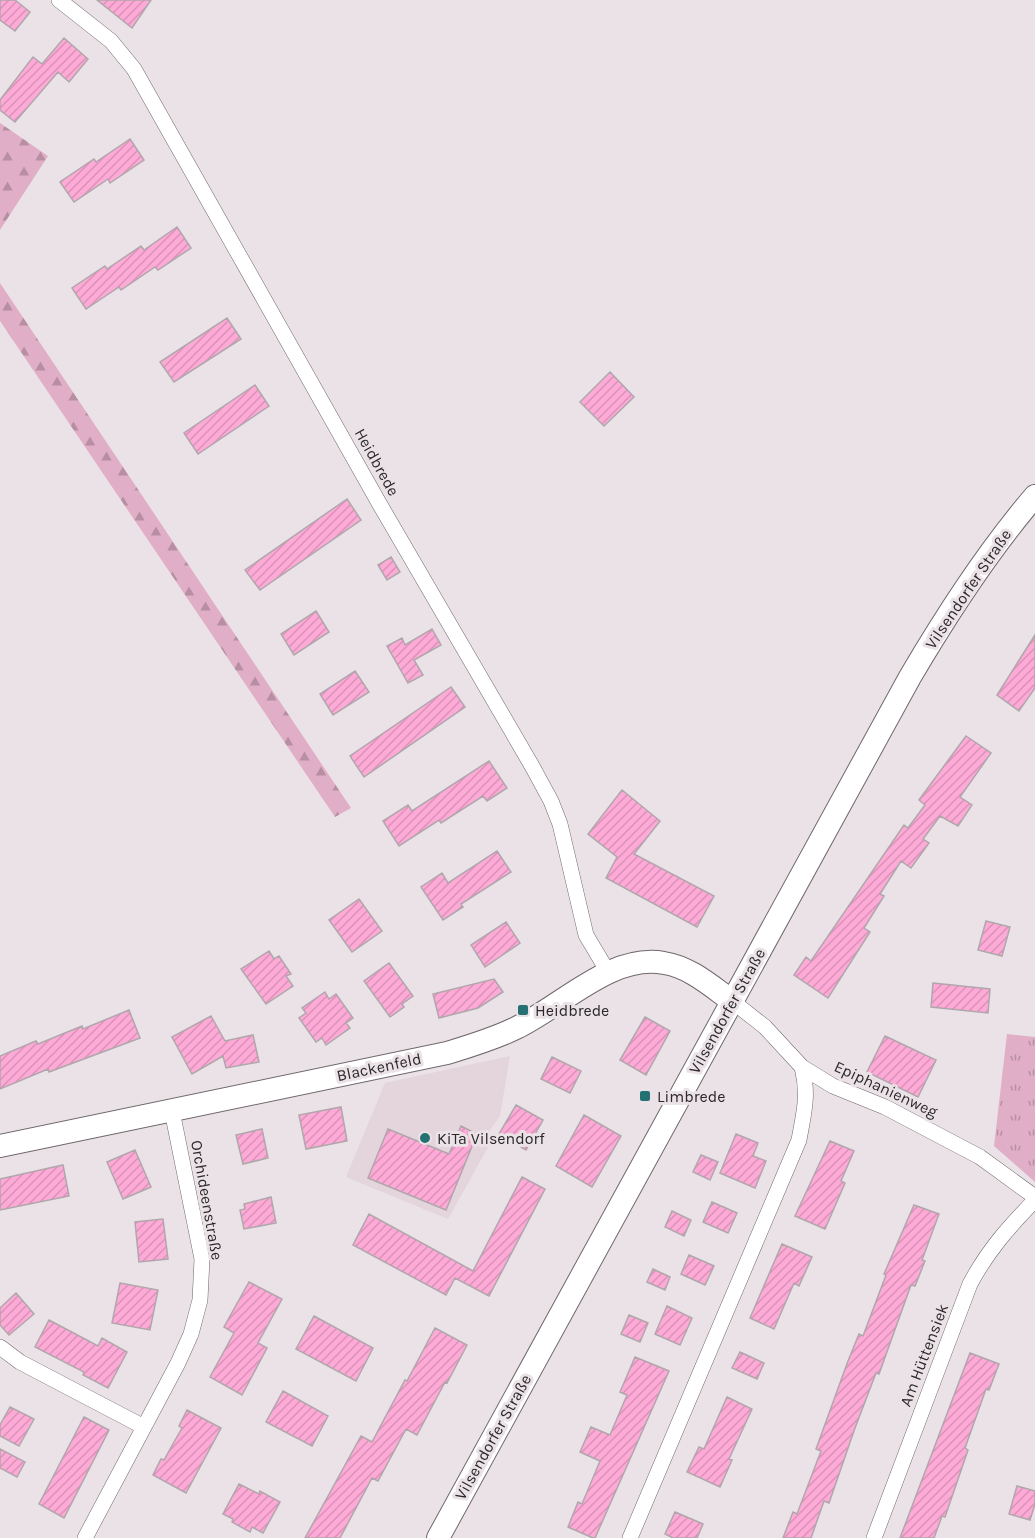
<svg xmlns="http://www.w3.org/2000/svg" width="1035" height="1538" font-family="Karla,sans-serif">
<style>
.built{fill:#e4d4dc}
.grass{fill:url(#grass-tufts)}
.forest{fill:url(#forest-firs)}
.building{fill:url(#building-hatch);stroke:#afa7ab;stroke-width:1.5}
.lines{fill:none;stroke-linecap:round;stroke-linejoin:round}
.street-casing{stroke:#70686c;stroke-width:16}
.secondary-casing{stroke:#70686c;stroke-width:24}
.street{stroke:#fff;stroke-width:15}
.secondary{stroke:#fff;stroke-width:22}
.poi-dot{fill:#257072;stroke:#eae2e6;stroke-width:2}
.labels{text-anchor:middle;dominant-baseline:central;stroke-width:6;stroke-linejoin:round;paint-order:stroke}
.street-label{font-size:16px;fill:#2b2829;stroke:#eae2e6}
.poi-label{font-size:16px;fill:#2b2829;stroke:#eae2e6;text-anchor:start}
</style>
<defs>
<pattern id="grass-tufts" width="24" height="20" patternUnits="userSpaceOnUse" patternTransform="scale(1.5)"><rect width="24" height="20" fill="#e1aec8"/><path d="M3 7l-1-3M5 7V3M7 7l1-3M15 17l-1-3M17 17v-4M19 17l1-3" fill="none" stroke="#b78ea2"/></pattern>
<pattern id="forest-firs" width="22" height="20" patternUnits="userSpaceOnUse" patternTransform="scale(1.5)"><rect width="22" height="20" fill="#e1aec8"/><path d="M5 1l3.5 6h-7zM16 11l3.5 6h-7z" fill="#b78ea2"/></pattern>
<pattern id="building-hatch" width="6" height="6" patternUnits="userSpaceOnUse" patternTransform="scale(1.5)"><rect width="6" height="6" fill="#feaad7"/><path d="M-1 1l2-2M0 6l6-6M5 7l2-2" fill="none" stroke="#da92b9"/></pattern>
</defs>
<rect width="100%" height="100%" fill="#eae2e6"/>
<!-- built -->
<path class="built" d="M510,1056L500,1116L486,1136L492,1140L448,1219L346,1177L385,1083Z"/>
<!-- grass -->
<path class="grass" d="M1007,1034L1035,1037V1182L994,1146Z"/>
<!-- forest -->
<path class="forest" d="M0,123L48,156L0,230Z
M0,283L351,808L335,817L0,321Z"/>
<!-- building -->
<path class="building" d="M0,0H15L30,12L15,31L0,20Z
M97,0H151L132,28Z
M64,38L88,59L69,82L58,72L15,122L0,110V100L33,57L42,64Z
M130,139L144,160L110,183L108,179L74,202L60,182L94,159L96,162Z
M177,227L191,248L158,270L155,267L121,290L119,287L86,309L72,288L105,266L107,269L141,246L144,250Z
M227,318L241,339L174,382L160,362Z
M610,372L634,397L604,426L580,402Z
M255,385L269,406L198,454L184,433Z
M347,499L361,520L260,590L245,570Z
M391,557L400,572L387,580L378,565Z
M316,611L329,632L294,655L281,634Z
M432,629L441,645L414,660L423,675L408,683L387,646L402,638L405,645Z
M1035,635V688L1019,711L997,695Z
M355,671L369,692L333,715L320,694Z
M451,687L465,707L364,777L350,756Z
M966,736L991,753L960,797L972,805L958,826L940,816L923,839L929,843L911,868L901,861L880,894L884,896L864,928L870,932L828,998L794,975L806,957L811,961L904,825L908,828L925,805L919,800Z
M489,761L507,788L487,801L483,796L441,823L439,820L399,846L383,821L408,805L412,811Z
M622,790L660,821L634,854L714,896L697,927L606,878L617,857L588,834Z
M497,851L511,872L461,904L463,907L443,920L421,887L442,873L448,883Z
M359,899L382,931L352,952L329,920Z
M986,921L1010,927L1002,956L978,950Z
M506,922L520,943L485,967L471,945Z
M269,951L274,959L279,956L291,974L286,976L293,986L266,1004L241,969Z
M389,963L413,996L402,1004L404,1007L390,1017L364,981Z
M494,979L503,992L478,1008L439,1018L433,994Z
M933,983L990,989L988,1013L931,1007Z
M325,992L329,999L336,994L353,1018L346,1023L350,1028L326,1045L322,1038L316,1042L299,1018L306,1013L302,1008Z
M129,1010L140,1038L49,1072L48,1069L0,1089V1056L36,1041L38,1044L82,1026L83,1029Z
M211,1016L225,1041L253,1035L259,1062L226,1068L223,1056L192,1074L172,1037Z
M645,1017L670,1031L646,1075L620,1060Z
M885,1036L936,1060L918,1097L867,1072Z
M552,1057L581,1071L570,1093L541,1079Z
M516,1105L543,1120L526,1150L499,1134Z
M341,1107L347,1141L306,1149L299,1115Z
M584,1115L621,1136L592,1187L556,1166Z
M461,1126L477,1134L446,1210L368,1178L388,1129L449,1154Z
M262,1129L268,1158L243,1164L236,1135Z
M736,1134L758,1143L753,1156L766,1161L755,1188L720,1173Z
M830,1141L854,1151L841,1181L845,1183L825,1229L795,1216Z
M135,1150L151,1187L123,1199L107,1162Z
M701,1155L718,1162L710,1180L693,1172Z
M63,1165L69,1196L0,1210V1179Z
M522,1177L545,1189L489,1296L455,1278L446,1295L353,1245L369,1214L473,1271Z
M271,1197L276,1223L244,1229L240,1210L245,1209L244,1204Z
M712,1202L737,1213L728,1233L703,1222Z
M914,1205L939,1214L922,1260L925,1261L915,1286L911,1285L879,1374L876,1373L855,1428L829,1503L824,1501L811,1538H783L793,1512L797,1514L821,1451L816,1449L848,1361L859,1334L863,1336L886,1275L884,1274Z
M672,1211L691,1220L684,1236L665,1227Z
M163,1219L168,1259L139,1262L135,1222Z
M782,1244L812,1257L799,1286L794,1283L774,1329L750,1318Z
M689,1255L714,1266L705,1285L681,1274Z
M653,1269L670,1277L665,1290L647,1282Z
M249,1282L282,1299L258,1343L267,1348L242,1395L210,1377L234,1333L224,1327Z
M120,1283L158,1290L150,1330L112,1323Z
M16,1293L34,1314L9,1335L0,1325V1308Z
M667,1306L692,1318L680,1345L655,1334Z
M629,1315L648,1323L640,1342L621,1334Z
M314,1316L373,1348L356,1381L296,1349Z
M49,1320L98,1346L102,1338L127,1352L108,1388L83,1375L84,1372L35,1347Z
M435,1328L467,1345L447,1383L445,1382L417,1435L406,1429L378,1481L372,1478L340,1538H305L361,1436L372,1442L405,1380L407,1381Z
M740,1352L764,1363L757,1379L732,1368Z
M970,1353L999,1364L989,1390L986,1389L965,1448L968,1450L945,1517L942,1516L934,1538H900Z
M635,1357L669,1371L595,1538H593L568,1527L578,1502L582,1504L600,1461L580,1452L591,1427L610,1435L627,1395L620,1392Z
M283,1391L328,1416L312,1446L266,1422Z
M727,1397L752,1409L729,1459L732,1460L720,1487L687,1472L699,1447L704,1449Z
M10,1407L34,1419L19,1446L0,1436V1425Z
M187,1410L221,1428L186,1493L153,1475L161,1459L164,1460L174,1442L182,1428L179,1426Z
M84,1417L109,1430L64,1518L39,1504Z
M0,1449L25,1462L17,1477L0,1468Z
M239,1484L259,1494L260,1491L280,1502L263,1533L252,1527L250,1532L232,1522L233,1519L223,1514Z
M1017,1486L1035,1491V1504L1030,1520L1009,1514Z
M675,1512L703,1524L697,1538H673L665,1534Z"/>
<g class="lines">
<!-- street casing -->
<g class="street-casing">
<path id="street" d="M59,0L111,41L134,69L379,503L532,766L551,801L560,824L586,935L608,972
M732,1001L765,1027L802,1067L833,1086L885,1107L980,1157L1035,1197
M0,1347L20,1362L144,1427
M85,1538L178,1363L191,1334L200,1300L202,1259L172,1111
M630,1538L799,1140C804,1112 809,1095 802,1067
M874,1538L970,1284C988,1250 1009,1227 1035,1200"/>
</g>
<!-- secondary casing -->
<g class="secondary-casing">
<path id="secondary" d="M0,1146L447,1053C470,1046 494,1039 516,1028C562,1006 612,953 664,963C690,967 711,986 732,1001
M438,1538L910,677C947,614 987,552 1035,496"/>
</g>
<!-- street -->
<use href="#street" class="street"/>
<!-- secondary -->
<use href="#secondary" class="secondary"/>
</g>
<!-- markers -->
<g class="poi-dot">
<rect x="517" y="1004" width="12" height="12" rx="3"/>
<rect x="639" y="1090" width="12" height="12" rx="3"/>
<circle cx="425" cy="1138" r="6"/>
</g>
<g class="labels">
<!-- street labels -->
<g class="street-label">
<text transform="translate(377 462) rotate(61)">Heidbrede</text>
<text transform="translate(968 589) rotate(-56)">Vilsendorfer Straße</text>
<text transform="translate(727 1011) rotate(-61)">Vilsendorfer Straße</text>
<text transform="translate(379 1067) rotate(-12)">Blackenfeld</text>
<text transform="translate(886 1089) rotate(25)">Epiphanienweg</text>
<text transform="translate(207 1200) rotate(80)">Orchideenstraße</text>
<text transform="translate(924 1355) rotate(-69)">Am Hüttensiek</text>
<text transform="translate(493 1437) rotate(-61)">Vilsendorfer Straße</text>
</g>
<!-- poi labels -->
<g class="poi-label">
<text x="535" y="1010">Heidbrede</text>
<text x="657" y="1096">Limbrede</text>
<text x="437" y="1138">KiTa Vilsendorf</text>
</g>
</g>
</svg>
